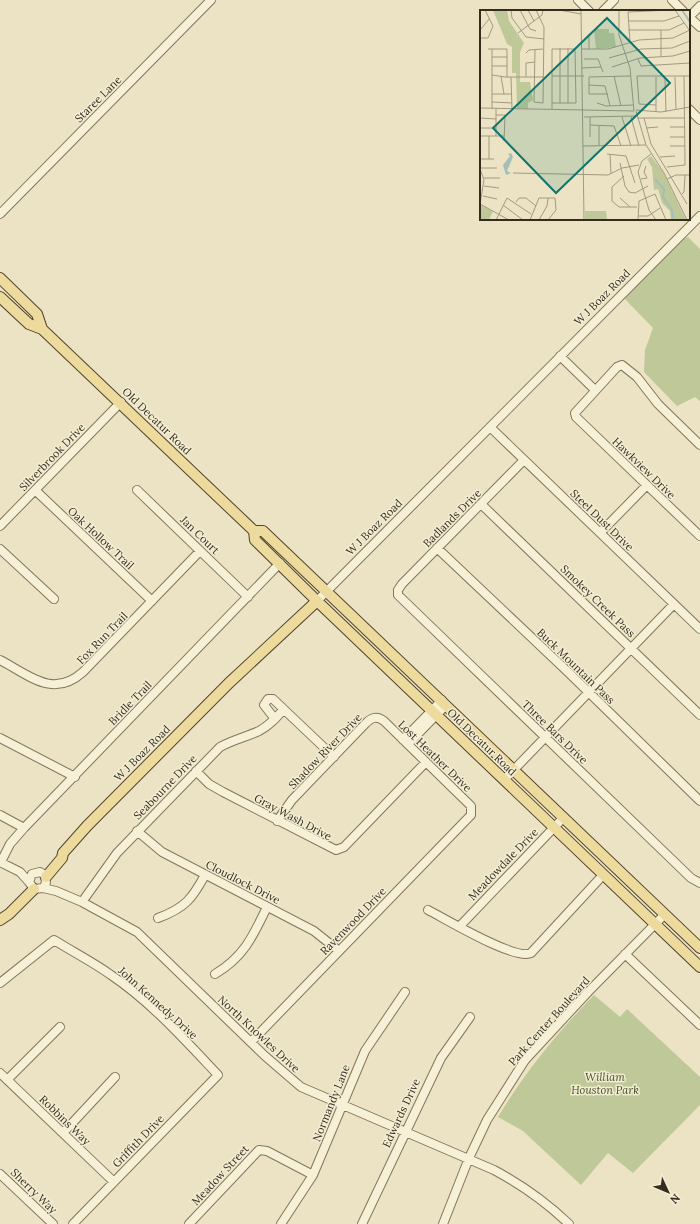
<svg xmlns="http://www.w3.org/2000/svg" width="700" height="1224" font-family="Lora,serif">
<style>
.green{fill:#bec898}
.lines{fill:none;stroke-linecap:round;stroke-linejoin:round}
.minor-casing{stroke:#84755b;stroke-width:10}
.major-casing{stroke:#52432f;stroke-width:12}
.minor{stroke:#f6f0d6;stroke-width:8}
.major{stroke:#ecdb9d;stroke-width:10}
.labels{text-anchor:middle;dominant-baseline:central;stroke-width:3;stroke-linejoin:round;paint-order:stroke}
.street-label{font-size:11px;fill:#352c1e;stroke:#f3edd3}
.park-label{font-size:11px;font-style:italic;fill:#425026;stroke:#f3edd3}
.inset-river{fill:none;stroke:#a5beb9;stroke-width:2}
.inset-road{fill:none;stroke:#a29a81;stroke-width:1}
.view{fill:#0f766e;fill-opacity:0.15;stroke:#0f766e;stroke-width:2}
.inset-edge{fill:none;stroke:#352c1e;stroke-width:2}
</style>
<rect width="100%" height="100%" fill="#ebe3c3"/>
<!-- green -->
<path class="green" d="M688,237L700,249V401L695,397L677,406L644,372L645,350L653,328L623,297L680,240Z
M594,995L620,1017L627,1009L700,1077V1105L633,1173L608,1153L581,1185L523,1131L498,1117C525,1072 557,1033 594,995Z"/>
<g class="lines">
<!-- minor casing -->
<g class="minor-casing">
<path id="minor" d="M578,0L589,11
M672,0L683,11
M603,11L614,0
M689,17L700,6
M689,17L700,27
M689,109L700,120
M0,214L211,0
M560,356L595,390
M490,427L700,629
M700,445L658,404L637,377L622,365L617,367L575,413L576,417L700,536
M524,460L402,584L398,590V595L691,878L700,883
M35,490L152,601
M137,490L248,597
M481,504L700,715
M0,526L121,402
M600,533L647,485
M437,548L567,671L700,801
M0,549L54,599
M317,601L700,216
M0,660C29,675 53,699 83,672L200,551
M275,719L264,705L268,699H273L334,757
M0,738L75,777
M403,740L442,700
M408,744L446,705
M196,771L209,784L223,792L336,850L344,847L426,762
M504,780L674,604
M0,815L24,828
M137,831L162,852L314,931L339,951
M0,862L20,872L29,882
M1,862L10,844L24,828L280,563
M43,888L46,883L45,875L40,872L32,874L29,882L34,889L43,888L56,891L82,902L137,932L265,1056L301,1087L494,1170C522,1185 546,1202 569,1224
M82,902L117,853L220,747C232,740 246,737 259,731C269,726 276,718 283,710
M428,910C446,919 515,961 531,953L603,875
M158,918C185,908 192,899 205,875
M460,926L564,817
M625,954L700,1025
M215,974C244,957 253,936 267,907
M0,983L54,940C73,952 93,962 111,975C151,1002 185,1040 218,1075L73,1224
M251,1042L471,815V806L384,721C376,715 371,718 365,724L292,800L277,821
M0,1073L114,1182
M7,1080L60,1027
M63,1133L115,1077
M0,1174L53,1224
M189,1224L259,1150L267,1151L313,1175
M281,1224L313,1175L365,1051L405,992
M362,1224L441,1058L470,1017
M443,1224L469,1158L487,1120L525,1060L589,991L665,914"/>
</g>
<!-- major casing -->
<g class="major-casing">
<path id="major" d="M0,278L37,314L42,329
M0,297L29,324L42,329L254,531L255,540L317,601L700,967
M254,531H263L700,948
M46,877L62,858L63,853L87,826L229,683L317,601
M0,920L9,914L34,889"/>
</g>
<!-- minor -->
<use href="#minor" class="minor"/>
<!-- major -->
<use href="#major" class="major"/>
</g>
<g class="labels">
<!-- street labels -->
<g class="street-label">
<text transform="translate(98 99) rotate(-45)">Staree Lane</text>
<text transform="translate(602 297) rotate(-45)">W J Boaz Road</text>
<text transform="translate(157 421) rotate(44)">Old Decatur Road</text>
<text transform="translate(52 457) rotate(-46)">Silverbrook Drive</text>
<text transform="translate(644 468) rotate(44)">Hawkview Drive</text>
<text transform="translate(452 518) rotate(-45)">Badlands Drive</text>
<text transform="translate(602 520) rotate(44)">Steel Dust Drive</text>
<text transform="translate(374 527) rotate(-45)">W J Boaz Road</text>
<text transform="translate(200 535) rotate(44)">Jan Court</text>
<text transform="translate(101 538) rotate(43)">Oak Hollow Trail</text>
<text transform="translate(598 601) rotate(44)">Smokey Creek Pass</text>
<text transform="translate(102 638) rotate(-46)">Fox Run Trail</text>
<text transform="translate(576 666) rotate(44)">Buck Mountain Pass</text>
<text transform="translate(130 703) rotate(-46)">Bridle Trail</text>
<text transform="translate(555 732) rotate(44)">Three Bars Drive</text>
<text transform="translate(482 742) rotate(44)">Old Decatur Road</text>
<text transform="translate(325 751) rotate(-46)">Shadow River Drive</text>
<text transform="translate(142 753) rotate(-45)">W J Boaz Road</text>
<text transform="translate(435 756) rotate(44)">Lost Heather Drive</text>
<text transform="translate(165 787) rotate(-46)">Seabourne Drive</text>
<text transform="translate(293 817) rotate(28)">Gray Wash Drive</text>
<text transform="translate(503 864) rotate(-46)">Meadowdale Drive</text>
<text transform="translate(243 882) rotate(27)">Cloudlock Drive</text>
<text transform="translate(353 921) rotate(-46)">Ravenwood Drive</text>
<text transform="translate(158 1003) rotate(42)">John Kennedy Drive</text>
<text transform="translate(549 1021) rotate(-48)">Park Center Boulevard</text>
<text transform="translate(259 1034) rotate(43)">North Knowles Drive</text>
<text transform="translate(331 1103) rotate(-68)">Normandy Lane</text>
<text transform="translate(401 1113) rotate(-65)">Edwards Drive</text>
<text transform="translate(65 1120) rotate(44)">Robbins Way</text>
<text transform="translate(138 1141) rotate(-46)">Griffith Drive</text>
<text transform="translate(220 1175) rotate(-47)">Meadow Street</text>
<text transform="translate(34 1191) rotate(44)">Sherry Way</text>
</g>
<!-- park labels -->
<g class="park-label">
<text x="605" y="1077">William<tspan x="605" dy="13">Houston Park</tspan></text>
</g>
</g>
<!-- overview -->
<g transform="translate(480 10)">
<rect width="210" height="210" fill="#ebe3c3"/>
<path d="M13,0H27L29,11L44,33L40,42V72H50L53,90L48,93V99L37,98L36,63H32V37L27,34ZM114,19H129V23H134L136,37L116,39ZM171,146L183,162L206,210H191L190,201L182,193L178,179L174,180L172,157L167,149ZM0,195L13,201L9,210H0ZM105,201H126L127,210H105Z" fill="#bec898"/>
<path d="M31,143L33,147L27,161L31,163L26,165L23,155L30,146L28,144Z" fill="#a5beb9"/>
<path class="inset-river" d="M202,0L210,12M175,169L184,179L183,187L192,200L193,210"/>
<path class="inset-road" d="M31,0L32,8L46,27L64,29M40,0L50,19L56,21M48,0L54,11M79,0L101,4M101,0L104,210M139,0V25L150,58L154,101M195,0L210,21M148,2L191,0M148,2L150,32M148,11H184L199,6M0,20L10,8M148,20H189L204,13M181,20V47M38,23L62,5L63,0M109,24V39M0,28H8L13,16L5,0M80,38V93M88,38V93M8,39H27V67M102,39H128L159,30L193,28L210,20M55,40L54,92L63,93L64,17L56,0M46,43L49,40L63,39M12,47H27M129,48L161,39L192,38L210,31M104,49H118L123,62M158,49L161,56L210,53M12,56H27M132,57L160,48L193,46L210,41M102,58L121,57M12,65L25,67H63M21,66L24,84M72,66H104M134,66L141,96M31,67L32,99M46,67V53L55,52M176,67V102M185,67L186,102M195,67L196,100M109,75L125,76L130,96M12,84H32M128,84H109V67L151,66M12,92L32,93M117,93L126,96L153,95M176,95L159,94L157,66H210M0,98L104,100M12,99V39M72,99V39H95L96,93H72M104,100L154,101M156,100L181,102L210,97M156,101L166,135L184,163L207,210M16,105H25L24,131M104,107L156,106M110,107V127M142,107L151,136M151,107L159,136M0,108L16,109M157,108H204M164,108L171,134L207,194M110,115L134,116L141,136M119,115V136M190,117H205M0,118H16M166,118L178,117M0,126H24M16,126V99M190,127H205M103,136L166,135M190,136H205M127,144L146,146L155,173M130,144L131,164M171,144L162,151L158,162L169,200L176,210M180,147L195,146M0,149H14M9,149V126M140,153L145,176L149,182L155,183L168,176M187,157L205,155L204,66M0,158H17M33,163L128,165L142,158L159,155M144,166L132,177V191L139,197H157M4,168H20M161,169L167,168L164,162L166,156M187,169L196,165H209M4,176L19,178M202,184L204,182L205,165M3,186L17,189M140,188L150,197M36,192L39,188H46L56,196M0,194L4,170L0,159V126M0,194L29,210M23,195L43,210M158,206H168L180,198M16,210L27,188L51,204M50,210L59,188H75L76,200L68,210M59,210L67,196L68,188M158,210L159,191L175,184L186,210"/>
<path class="view" d="M127,8L190,73L76,183L13,118Z"/>
<rect width="210" height="210" class="inset-edge"/>
</g>
<!-- north arrow -->
<g transform="translate(668 1192) rotate(134)" stroke="#f3edd3" stroke-width="3" paint-order="stroke">
<path d="M0-3L7 15L0 10L-7 15Z" fill="#352c1e"/>
<text y="-6" font-size="11" font-weight="bold" text-anchor="middle" fill="#352c1e">N</text>
</g>
</svg>
